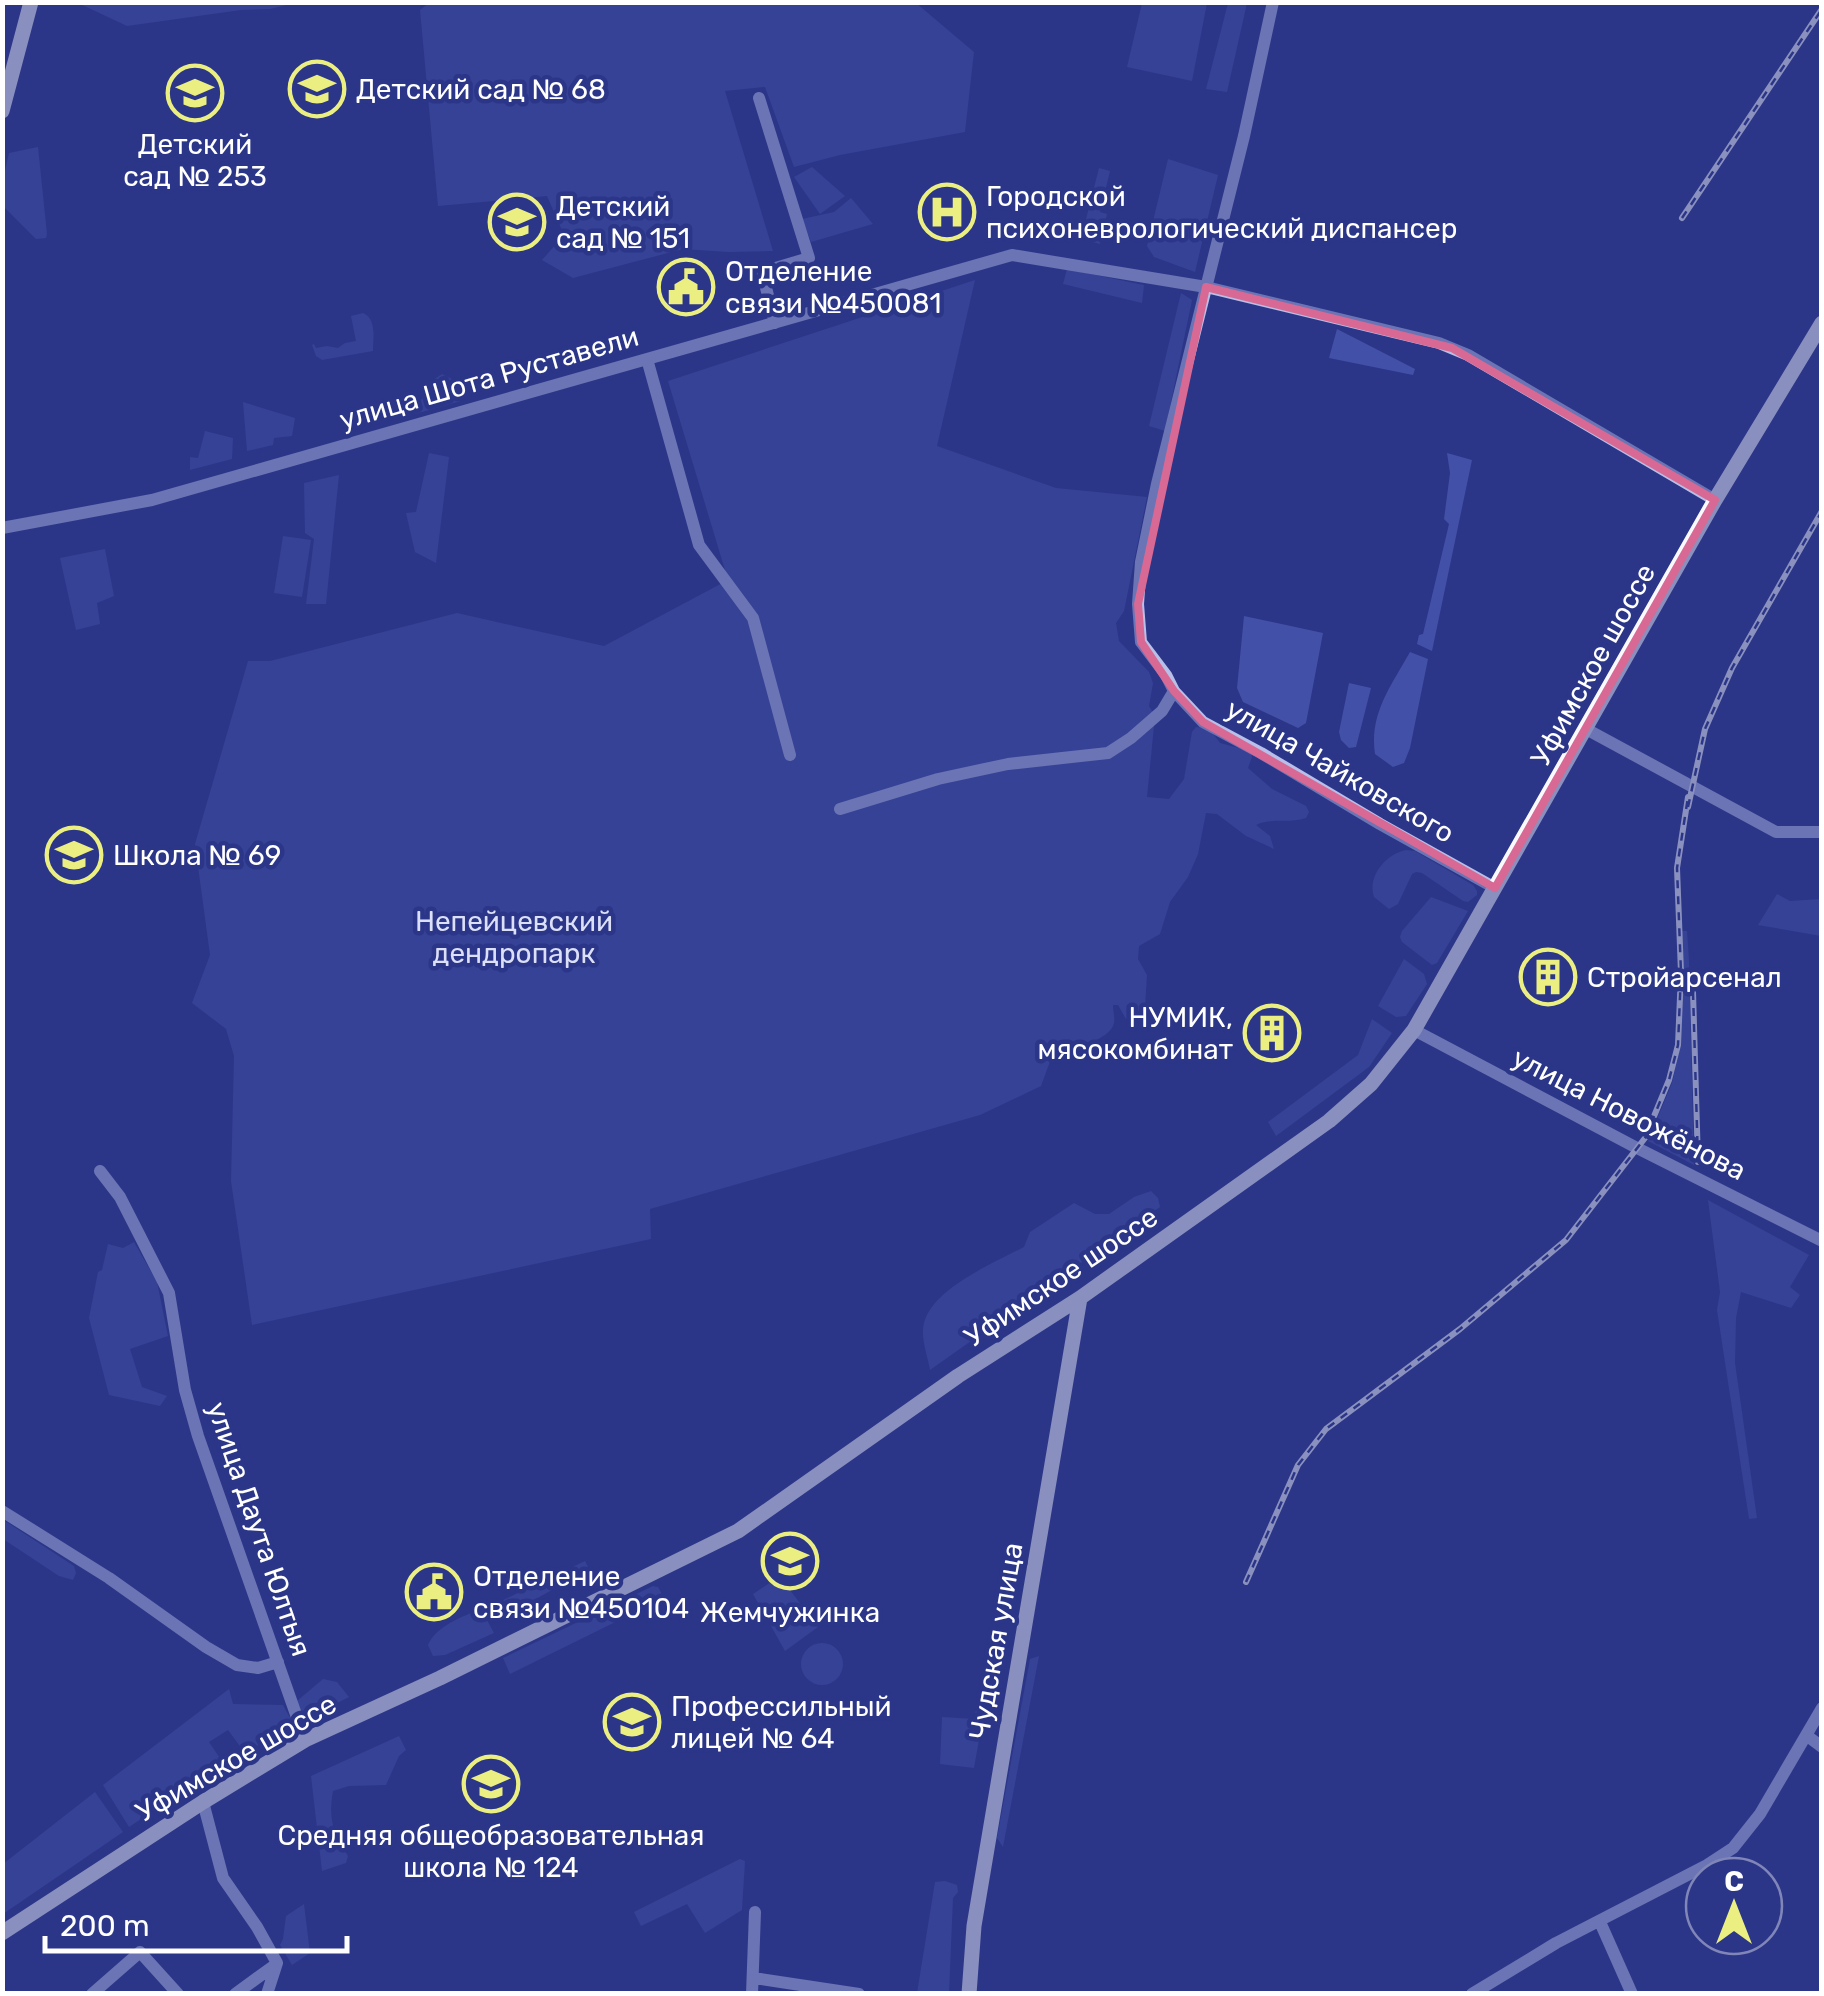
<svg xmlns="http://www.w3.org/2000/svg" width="1824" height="1996" font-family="Rubik,sans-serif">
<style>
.green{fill:#4350a7}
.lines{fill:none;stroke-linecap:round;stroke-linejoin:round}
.minor{stroke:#b8bfe8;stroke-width:12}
.major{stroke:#fafafe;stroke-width:15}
.rail-casing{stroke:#fff;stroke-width:6}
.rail{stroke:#2b3689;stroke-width:2.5;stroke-dasharray:8;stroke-linecap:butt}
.marked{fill:none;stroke:#d76994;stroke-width:8;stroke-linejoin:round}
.labels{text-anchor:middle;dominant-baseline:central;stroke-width:9;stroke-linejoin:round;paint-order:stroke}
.poi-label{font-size:28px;fill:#fff;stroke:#2b3689;text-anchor:start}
.street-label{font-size:28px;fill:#fff;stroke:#2b3689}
.park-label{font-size:28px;fill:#dbdff7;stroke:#2b3689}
</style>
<rect width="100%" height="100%" fill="#2b3689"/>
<!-- green -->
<path class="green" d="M78,3V2L295,3L270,9L241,10L127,26Z
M429,3H916L974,52L965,132L840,155L794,167L765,87L725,91L773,251L728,252L683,249L573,278L542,260L564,235L547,196L438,206L420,10Z
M1142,3H1207L1192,81L1127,67Z
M1228,3H1247L1227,92L1206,89Z
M38,147L47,234L46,238L36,239L3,206V179L9,153Z
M1168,159L1218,175L1195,272L1154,257L1147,246Z
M812,167L845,196L820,214L794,177Z
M1099,168L1110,171L1100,212L1107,214L1100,244L1081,239Z
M851,198L873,224L811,242L802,219L834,212Z
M1067,269L1144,285L1142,303L1063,284Z
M975,280L937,446L1056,488L1147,497L1124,611L1116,623L1119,641L1149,672L1153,683L1149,706L1155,716L1147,797L1169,799L1184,779L1192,732L1196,727L1209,728L1220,743L1250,751L1252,757L1248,768L1272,789L1306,806L1309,812L1306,818C1289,824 1272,817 1256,825L1270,836L1274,849L1246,836L1217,814L1206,813L1198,854L1188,877L1170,902L1160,934L1139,946L1138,959L1147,975L1145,1007L1133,1020L1126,1019L1118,1005H1113C1113,1011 1115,1017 1114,1023C1111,1040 1068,1051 1052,1056L1041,1086L980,1115L650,1209L651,1239L252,1325L231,1181L234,1056L226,1029L192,1003L210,955L195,844L248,661H270L457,613L604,646L728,580L668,381Z
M1181,293L1192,300L1165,431L1149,426Z
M363,313C377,319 373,338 373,351L322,360L316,356L312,345L314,344L316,348L327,346L338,348L345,343L356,341L351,316Z
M1337,329L1415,369L1413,375L1329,358Z
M442,374L452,379L461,401L404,417L403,413L416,409L433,380Z
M243,402L295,418L292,436L274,438L273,445L247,451Z
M205,431L233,438L232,459L190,470V457L198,458Z
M429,453L449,457L436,563L415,552L406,513L416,512Z
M1447,453L1472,460L1432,651L1417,644L1419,635L1423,634L1449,524L1444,519L1450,473Z
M339,475L326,604H306L314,539L305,533L304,483Z
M283,536L311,540L302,597L274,593Z
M105,549L114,596L97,603L100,624L76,630L60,558Z
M1244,616L1323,633L1306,723L1298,728L1243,702L1237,688Z
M1410,652L1428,659L1410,748L1404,763L1393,767L1375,754C1369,714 1391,686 1410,652Z
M1349,683L1371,688L1356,747L1349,748L1341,740L1339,732Z
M1406,850L1415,851L1473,885L1477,891V895L1468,902L1463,901L1422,873L1416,872L1412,874L1398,904L1389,909L1374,897C1367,876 1386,854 1406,850Z
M1777,894L1790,901L1821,899V936L1758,925Z
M1431,897L1468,911L1437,963L1432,965L1402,942L1400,937L1402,931Z
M1682,931H1687L1689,961L1694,1165L1648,1141L1672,1083L1680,1048Z
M1404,959L1424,974L1427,984L1406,1016L1396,1017L1378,1006Z
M1372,1019L1392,1033L1369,1067L1276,1136L1268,1122L1358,1055Z
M1151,1191L1158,1198L1160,1207L930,1370C928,1357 920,1337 924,1323C933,1288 994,1263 1024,1247L1030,1232L1074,1203L1095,1214H1109L1134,1197Z
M1708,1200L1809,1255L1790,1287L1800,1295L1791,1308L1741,1292L1736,1318L1735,1363L1757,1518L1749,1519L1717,1310L1720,1292Z
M134,1242L157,1282L168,1336L130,1349L142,1387L167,1396L160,1406L109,1395L89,1318L98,1272L102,1270L108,1244L123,1248Z
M2,1519L74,1566L76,1573L73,1580L59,1576L3,1539Z
M585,1561L588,1567L572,1579L501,1618L493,1605Z
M777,1573L818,1627L785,1651L753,1594L774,1580L772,1576Z
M653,1586L658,1587L664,1598L510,1674L503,1658Z
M481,1609L494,1633L445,1655L433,1656L428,1645C437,1625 462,1617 481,1609Z
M801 1664a21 21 0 1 1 42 0a21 21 0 1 1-42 0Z
M1039,1656L1003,1847L997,1838L1030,1659Z
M323,1679L337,1682L349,1697L303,1720L297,1701Z
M229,1689L233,1704L283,1705L294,1725L245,1753L228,1730L209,1742L224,1764L129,1827L103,1785Z
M977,1705L985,1706L974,1768L940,1764L942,1717L974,1719Z
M399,1736L406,1750L399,1756L386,1785L349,1786L333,1791C328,1820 333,1831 348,1856L346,1863L322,1871L311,1776Z
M95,1792L123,1832L3,1914V1864Z
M740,1859L745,1861L742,1910L705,1933L687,1904L641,1926L634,1912Z
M945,1881L957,1885L958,1892L953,1898L949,1993H917L935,1882Z
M304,1904L310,1953L292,1965L280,1945L283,1939L286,1916Z"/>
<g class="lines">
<!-- minor -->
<path class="minor" d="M1273,2L1244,136L1157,484L1141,562L1138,604L1141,642L1166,675L1174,691L1203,722L1261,753L1380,824L1495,888
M759,98L809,258L762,272L775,323
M647,359L699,545L753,618L790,755
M2,528L152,500L1012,255L1206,287L1439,343L1468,355L1715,500
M1586,729L1776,832H1822
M840,809L938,779L1008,764L1108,753L1131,738L1162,711L1174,691
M1414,1030L1637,1148L1822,1241
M100,1171L120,1197L169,1293L185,1390L198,1436L305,1740
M2,1511L109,1578L206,1647L237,1665L258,1668L278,1662
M1806,1735L1822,1747
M203,1802L223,1878L257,1927L277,1963L267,1994
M1600,1922L1632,1994
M754,1978L859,1994
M92,1994L140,1952L178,1994
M235,1994L275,1965
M752,1994L755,1912
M1472,1994L1556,1943L1707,1865L1733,1848L1760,1814L1822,1708"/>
<!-- major -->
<path class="major" d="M2,111L31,2
M2,1933L203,1802L305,1740L440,1678L738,1531L958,1376L1080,1298L1329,1121L1371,1084L1414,1030L1715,500L1822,323
M969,1994L974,1926L1080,1298"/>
<!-- rail casing -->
<g class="rail-casing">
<path id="rail" d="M1682,218L1822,9
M1688,807L1705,729L1732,668L1822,511
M1693,992L1698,1162
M1246,1582L1298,1465L1326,1429L1460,1329L1566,1240L1645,1138L1669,1080L1678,1045L1681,973L1677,868L1688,797"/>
</g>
<!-- rail -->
<use href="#rail" class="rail"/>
</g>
<!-- marked area -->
<path d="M0 0H1824V1996H0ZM1206,287L1452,348L1715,500L1495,888L1203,722L1174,691L1141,642L1138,604Z" fill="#2b3689" fill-opacity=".55" fill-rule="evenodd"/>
<path class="marked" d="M1206,287L1452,348L1715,500L1495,888L1203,722L1174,691L1141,642L1138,604Z"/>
<!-- icons -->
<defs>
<g id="school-ring" transform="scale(2.875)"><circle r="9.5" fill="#2b3689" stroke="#ebee80" stroke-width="1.5"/><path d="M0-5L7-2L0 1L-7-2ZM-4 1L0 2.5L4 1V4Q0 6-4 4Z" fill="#ebee80"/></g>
<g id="hospital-ring" transform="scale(2.875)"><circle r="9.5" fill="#2b3689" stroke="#ebee80" stroke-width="1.5"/><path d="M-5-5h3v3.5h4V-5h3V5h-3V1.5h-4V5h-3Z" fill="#ebee80"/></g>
<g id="civic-ring" transform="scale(2.875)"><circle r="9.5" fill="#2b3689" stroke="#ebee80" stroke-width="1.5"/><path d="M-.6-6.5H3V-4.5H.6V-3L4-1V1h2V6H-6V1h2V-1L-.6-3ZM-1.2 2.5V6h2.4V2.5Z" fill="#ebee80"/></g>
<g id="building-ring" transform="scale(2.875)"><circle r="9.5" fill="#2b3689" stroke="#ebee80" stroke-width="1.5"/><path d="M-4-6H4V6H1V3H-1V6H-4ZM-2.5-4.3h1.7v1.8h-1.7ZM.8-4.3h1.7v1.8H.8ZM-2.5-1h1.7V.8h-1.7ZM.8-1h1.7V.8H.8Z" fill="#ebee80"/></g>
<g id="university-ring" transform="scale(2.875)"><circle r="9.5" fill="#2b3689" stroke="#ebee80" stroke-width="1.5"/><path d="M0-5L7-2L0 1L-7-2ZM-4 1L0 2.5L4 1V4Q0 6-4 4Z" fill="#ebee80"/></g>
</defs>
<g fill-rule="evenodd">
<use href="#school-ring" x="317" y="89"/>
<use href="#school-ring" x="195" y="93"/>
<use href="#hospital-ring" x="947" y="212"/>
<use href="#school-ring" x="517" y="222"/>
<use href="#civic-ring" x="686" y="287"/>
<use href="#school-ring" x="74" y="855"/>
<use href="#building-ring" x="1548" y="977"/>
<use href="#building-ring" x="1272" y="1033"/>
<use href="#school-ring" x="790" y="1561"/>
<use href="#civic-ring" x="434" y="1592"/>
<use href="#university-ring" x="632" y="1722"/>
<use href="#school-ring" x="491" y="1784"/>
</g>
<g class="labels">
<!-- poi labels -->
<g class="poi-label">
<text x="356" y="89">Детский сад № 68</text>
<text x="195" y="144" text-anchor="middle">Детский<tspan x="195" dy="32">сад № 253</tspan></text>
<text x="986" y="196">Городской<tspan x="986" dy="32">психоневрологический диспансер</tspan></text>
<text x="556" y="206">Детский<tspan x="556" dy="32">сад № 151</tspan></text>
<text x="725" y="271">Отделение<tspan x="725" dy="32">связи №450081</tspan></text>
<text x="113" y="855">Школа № 69</text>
<text x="1587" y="977">Стройарсенал</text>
<text x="1233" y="1017" text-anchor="end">НУМИК,<tspan x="1233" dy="32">мясокомбинат</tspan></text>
<text x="473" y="1576">Отделение<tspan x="473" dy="32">связи №450104</tspan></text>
<text x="790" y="1612" text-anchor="middle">Жемчужинка</text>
<text x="671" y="1706">Профессильный<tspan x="671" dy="32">лицей № 64</tspan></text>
<text x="491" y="1835" text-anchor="middle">Средняя общеобразовательная<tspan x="491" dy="32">школа № 124</tspan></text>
</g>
<!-- street labels -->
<g class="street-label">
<text transform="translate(489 378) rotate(-16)">улица Шота Руставели</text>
<text transform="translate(1593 665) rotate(-61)">Уфимское шоссе</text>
<text transform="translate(1340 771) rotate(30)">улица Чайковского</text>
<text transform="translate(1629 1114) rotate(27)">улица Новожёнова</text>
<text transform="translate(1061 1277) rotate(-34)">Уфимское шоссе</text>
<text transform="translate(259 1529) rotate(71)">улица Даута Юлтыя</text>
<text transform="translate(996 1641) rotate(-80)">Чудская улица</text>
<text transform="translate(236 1758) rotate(-30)">Уфимское шоссе</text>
</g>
<!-- park labels -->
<g class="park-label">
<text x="514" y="921">Непейцевский<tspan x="514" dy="32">дендропарк</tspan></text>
</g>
</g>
<!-- border -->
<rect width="1824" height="1996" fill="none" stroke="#ffffff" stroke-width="10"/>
<!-- north arrow -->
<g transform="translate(1734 1906)"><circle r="48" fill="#2b3689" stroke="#8086b8" stroke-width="2.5"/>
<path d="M0-8L18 38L0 25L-18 38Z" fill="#ebee80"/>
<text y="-15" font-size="28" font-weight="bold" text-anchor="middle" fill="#ffffff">С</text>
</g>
<!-- scale -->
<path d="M45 1936v15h302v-15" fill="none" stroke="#ffffff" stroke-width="5"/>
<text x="60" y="1936" font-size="30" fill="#ffffff" stroke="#2b3689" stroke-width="8" paint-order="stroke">200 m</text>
</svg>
